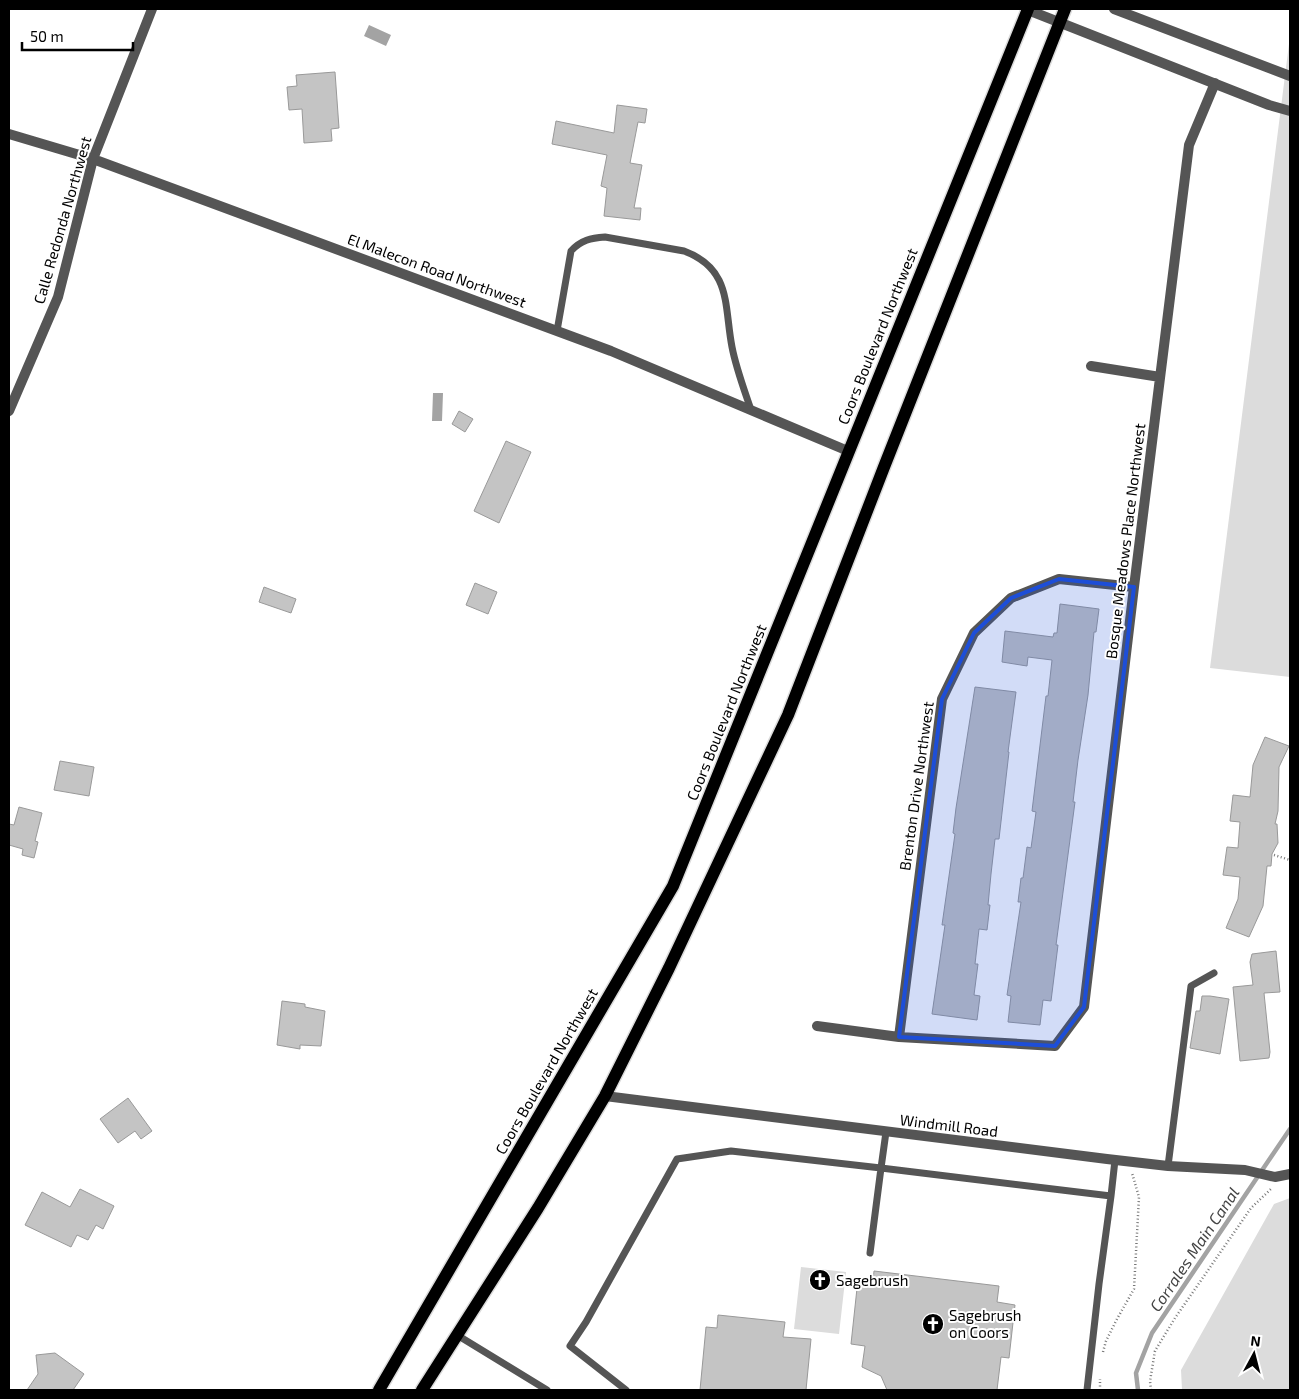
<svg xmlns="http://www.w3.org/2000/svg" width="1299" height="1399" font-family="'Exo 2',sans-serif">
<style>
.green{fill:#dcdcdc}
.water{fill:#a3a3a3}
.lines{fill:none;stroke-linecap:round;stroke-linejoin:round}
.stream{stroke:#a3a3a3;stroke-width:4.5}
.building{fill:#c4c4c4;stroke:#999}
.primary-casing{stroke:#dbdbdb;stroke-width:15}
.path{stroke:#777;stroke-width:2.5;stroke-dasharray:1 2.5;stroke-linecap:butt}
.lane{stroke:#555;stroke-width:7}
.street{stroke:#555;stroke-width:10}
.primary{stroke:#000;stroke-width:12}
.marked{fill:#1d4ed8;fill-opacity:0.2;stroke:#1d4ed8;stroke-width:4;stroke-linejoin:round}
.labels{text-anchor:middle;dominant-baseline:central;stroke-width:4;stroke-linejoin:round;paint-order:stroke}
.street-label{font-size:15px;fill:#000;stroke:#fff}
.poi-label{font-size:15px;fill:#000;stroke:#fff;text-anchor:start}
.water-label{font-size:16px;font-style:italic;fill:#444;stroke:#fff}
</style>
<rect width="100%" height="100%" fill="#fff"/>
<!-- green -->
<path class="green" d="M1290,36V677L1210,668Z
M1290,1198V1390H1182L1181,1370L1274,1204Z
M801,1267L846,1272L839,1334L794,1329Z"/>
<!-- water -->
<path class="water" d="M369,25L391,35L386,46L364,36Z
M433,393H443L442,421H432Z"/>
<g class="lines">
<!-- stream -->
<path class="stream" d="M1138,1390L1136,1373L1152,1333L1290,1129"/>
</g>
<!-- building -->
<path class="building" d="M335,72L339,128L331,129L332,141L304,143L302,109L289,110L287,87L297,86L296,75Z
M617,105L647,109L645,123L638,122L630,163L642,165L634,208H641L640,220L604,216L607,188L601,186L607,155L552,144L556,121L614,133Z
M459,411L473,419L465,432L452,424Z
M506,441L531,452L499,523L474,511Z
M475,583L497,592L488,614L466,605Z
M264,587L296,599L291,613L259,602Z
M1060,604L1099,609L1096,632H1094L1088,695L1078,760L1073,802H1075L1056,945H1058L1051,1001L1043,1000L1040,1025L1008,1022L1011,996L1007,995L1021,902H1018L1021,878H1023L1027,847L1031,848L1036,812L1032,811L1046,696H1048L1052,660L1028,657L1027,666L1002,662L1005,631L1053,637L1054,633H1057Z
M975,687L1016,692L1008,752H1009L999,839H995L991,874L988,905H990L987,930L979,929L975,964H978L974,995L980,996L977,1020L932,1014L945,925H942L955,834L953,833L956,808Z
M1265,737L1289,746L1279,767L1278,811L1275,824H1277L1278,843L1272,854L1271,866H1267L1263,906L1249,937L1226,928L1238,899L1240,877L1223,875L1227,847L1238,848L1240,822L1230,821L1233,795L1250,797L1253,765Z
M60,761L94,767L89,796L54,790Z
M19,807L42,813L35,841L38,842L34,858L22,855L23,849L9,845V824L14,825Z
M1276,951L1280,992L1264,993L1270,1052L1269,1058L1240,1061L1233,987L1253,985L1250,962L1252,954Z
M1202,996H1210L1229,999L1220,1054L1190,1048L1196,1011H1200Z
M282,1001L305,1004V1007L325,1011L321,1046L300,1045V1049L277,1045Z
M128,1098L152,1131L141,1139L135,1131L118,1143L100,1119Z
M80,1189L114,1206L103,1229L96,1225L88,1240L77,1235L71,1247L25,1225L42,1192L70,1207Z
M874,1271L999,1286L997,1302L1015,1305L1009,1358L1001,1357L997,1390H887L881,1376L862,1367L865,1346L851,1344L858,1279L873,1281Z
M718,1315L785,1322L783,1337L811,1339L806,1390H700L706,1327L717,1328Z
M55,1353L84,1374L73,1390H27L38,1374L36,1355Z"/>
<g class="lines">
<!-- primary casing -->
<g class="primary-casing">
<path id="primary" d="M379,1390L673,886L1028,9
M422,1390L538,1208L605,1096L669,968L788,715L884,467L1065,9"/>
</g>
<!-- path -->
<path class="path" d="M1274,855L1290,860
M1103,1352L1106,1341L1117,1319L1134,1289L1139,1197L1132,1173
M1100,1390V1379
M1151,1390L1150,1381L1155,1351L1175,1318L1251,1208L1272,1188"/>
<!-- lane -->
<path class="lane" d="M557,331L571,251C581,240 591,238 605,237L684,251C732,269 724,306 732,347C736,368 744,389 751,410
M886,1132L881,1168L1111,1196L1115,1160
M1168,1166L1191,986L1214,973
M457,1335L547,1390
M626,1390L570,1346L586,1322L677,1159L731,1151L881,1168L870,1253
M1087,1390L1099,1284L1111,1196"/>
<!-- street -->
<path class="street" d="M1114,9L1290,76
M1028,10L1269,105L1290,111
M9,134L93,159L611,351L848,451
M1091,366L1160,377
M9,411L58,297L93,159L152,9
M817,1026L899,1037L1055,1046L1084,1007L1134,587L1189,145L1215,83
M899,1037L942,699L974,633L1011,598L1059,579L1134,587
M605,1096L1107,1159L1168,1166L1245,1170L1275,1177L1290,1174"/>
<!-- primary -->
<use href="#primary" class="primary"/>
</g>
<!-- marked area -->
<path class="marked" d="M1059,579L1134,587L1084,1007L1055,1046L899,1037L942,699L974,633L1011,598Z"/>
<!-- icons -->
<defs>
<g id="church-disc" transform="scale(1.125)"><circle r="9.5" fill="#000" stroke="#fff"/><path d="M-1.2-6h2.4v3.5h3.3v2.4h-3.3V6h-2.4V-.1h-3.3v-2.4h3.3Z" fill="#fff"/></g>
</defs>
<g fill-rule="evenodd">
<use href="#church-disc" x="820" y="1280"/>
<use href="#church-disc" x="933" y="1324"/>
</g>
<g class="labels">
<!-- street labels -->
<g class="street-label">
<text transform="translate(62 220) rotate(-74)">Calle Redonda Northwest</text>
<text transform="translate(437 270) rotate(20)">El Malecon Road Northwest</text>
<text transform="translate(877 336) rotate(-68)">Coors Boulevard Northwest</text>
<text transform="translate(1125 541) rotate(-83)">Bosque Meadows Place Northwest</text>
<text transform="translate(726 712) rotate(-68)">Coors Boulevard Northwest</text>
<text transform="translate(916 786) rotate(-82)">Brenton Drive Northwest</text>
<text transform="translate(546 1071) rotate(-60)">Coors Boulevard Northwest</text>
<text transform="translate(949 1125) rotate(7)">Windmill Road</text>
</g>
<!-- poi labels -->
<g class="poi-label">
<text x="836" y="1280">Sagebrush</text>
<text x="949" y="1315">Sagebrush<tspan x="949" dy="17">on Coors</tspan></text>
</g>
<!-- water labels -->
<g class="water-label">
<text transform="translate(1194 1249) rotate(-56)">Corrales Main Canal</text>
</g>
</g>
<!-- border -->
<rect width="1299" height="1399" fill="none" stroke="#000000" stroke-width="20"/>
<!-- north arrow -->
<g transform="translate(1254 1354) rotate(7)" stroke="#ffffff" stroke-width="4" paint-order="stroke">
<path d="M0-4L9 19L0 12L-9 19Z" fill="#000000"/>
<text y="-8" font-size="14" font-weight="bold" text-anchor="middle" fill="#000000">N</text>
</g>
<!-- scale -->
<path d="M22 42v8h111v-8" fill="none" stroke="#000000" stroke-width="2.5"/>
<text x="30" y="42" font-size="15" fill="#000000" stroke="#ffffff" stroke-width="4" paint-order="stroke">50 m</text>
</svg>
